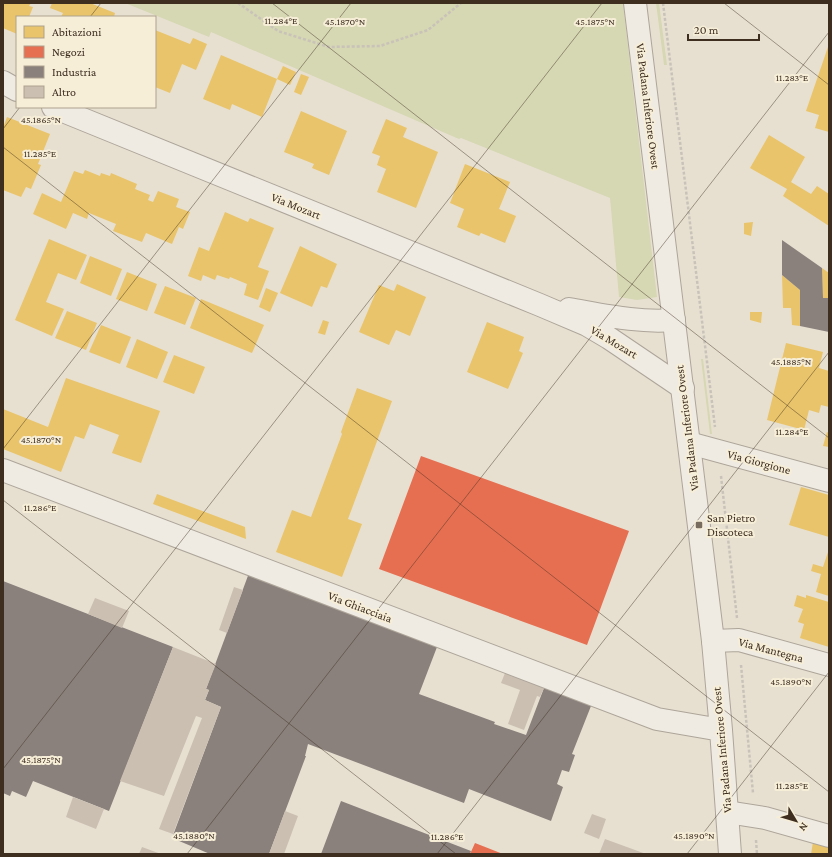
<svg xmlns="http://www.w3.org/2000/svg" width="832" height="857" font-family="'Crimson Pro',serif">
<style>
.green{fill:#d6d7b3}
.homes{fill:#e9c46a}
.shops{fill:#e76f51}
.industry{fill:#8a817c}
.building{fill:#cbbfb2}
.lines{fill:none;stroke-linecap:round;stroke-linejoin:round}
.minor-casing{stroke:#ada599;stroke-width:24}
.tertiary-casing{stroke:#ada599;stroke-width:24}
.path{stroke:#c8c2b9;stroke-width:2.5;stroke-dasharray:3 2;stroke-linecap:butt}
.minor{stroke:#efebe3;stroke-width:22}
.tertiary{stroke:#efebe3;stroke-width:22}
.ticks{fill:none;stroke:#3d2e20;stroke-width:1;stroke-opacity:0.45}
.poi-dot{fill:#786c5e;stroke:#f7eed8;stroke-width:1.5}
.labels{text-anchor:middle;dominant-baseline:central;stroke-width:4;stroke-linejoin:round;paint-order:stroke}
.street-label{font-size:12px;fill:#3d2e20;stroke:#f7eed8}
.poi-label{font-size:12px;fill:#3d2e20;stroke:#f7eed8;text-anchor:start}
.ticks-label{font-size:10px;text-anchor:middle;fill:#3d2e20;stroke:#f7eed8;stroke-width:4;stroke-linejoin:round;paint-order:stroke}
</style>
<rect width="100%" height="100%" fill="#e7e0d1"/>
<!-- green -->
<path class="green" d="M125,3H623L657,297L637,300L619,297L610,198L461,138L459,139L211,32L209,37Z
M656,3H659L667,65H664Z
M701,359H703L712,434H710Z"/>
<!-- homes -->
<path class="homes" d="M3,3H31L29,6L33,7L29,17H17V34L3,28Z
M52,3H90L115,13L114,17H61L63,13L50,8Z
M155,30L190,44L193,38L207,44L196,70L182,64L170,93L155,87Z
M829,44V132L815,128L819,115L806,111Z
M221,55L277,79L283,66L296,72L290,85L277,79L262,117L232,104L230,110L203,99Z
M301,74L309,77L301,95L294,92Z
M301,111L347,131L329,175L312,168L314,164L284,152Z
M7,117L50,134L38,164L41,165L31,189L26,187L21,197L3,190V128Z
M386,119L407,128L403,137L438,152L416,208L377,192L386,169L377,165L380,156L372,153Z
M769,135L805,157L791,182L811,194L817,186L829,194V226L783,196L787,189L750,168Z
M465,164L510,182L499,209L516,216L505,243L481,233L479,236L457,227L464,209L450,203Z
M85,170L100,176L101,173L110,176L111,173L137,184L135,189L150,195L148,200L153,202L158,191L179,199L176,207L190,212L183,229L179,227L172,244L146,233L142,242L113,231L116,224L89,213L87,219L73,213L66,229L33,214L42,193L61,202L74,171L83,174Z
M225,212L248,222L250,218L274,228L258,267L269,271L258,300L244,295L247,284L230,277L229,279L217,275L215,280L203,275L201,281L188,276L199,247L209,251Z
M753,222L751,236L744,234V223Z
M49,239L87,255L76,280L58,273L46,302L64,309L52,336L15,320Z
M300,246L337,264L327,288L321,286L312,307L280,293Z
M90,256L122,269L111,296L80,283Z
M822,268L829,273V298H823Z
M127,272L157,284L147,311L116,299Z
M782,275L800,290V326L792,325L791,308H783Z
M397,284L426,297L410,336L396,330L389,345L359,332L379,285L394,291Z
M165,286L196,298L185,325L154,313Z
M266,288L278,293L270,312L259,307Z
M201,299L264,325L252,353L190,328Z
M67,311L97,323L86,350L55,338Z
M750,312H762L761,323L750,320Z
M323,320L329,322L325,335L318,333Z
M487,322L524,337L519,351L523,353L508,389L467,372Z
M101,325L131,337L120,364L89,352Z
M137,339L168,352L157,379L126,367Z
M786,343L823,352L819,368L829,371V407L821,405L819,413L809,410L804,430L767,420Z
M174,355L205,367L194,394L163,382Z
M66,378L160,411L141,463L112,453L119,435L90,424L84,439L75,436L61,472L3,449V409L48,427Z
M357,388L392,401L348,519L362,524L342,577L276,552L292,510L311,517L342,434L341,432Z
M827,432L829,433V447L823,446Z
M801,487L829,495V537L789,525Z
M157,494L245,527L246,539L153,504Z
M829,549V596L816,592L821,574L811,571L813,564L823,567Z
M797,595L806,598V595L829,602V647L800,638L804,624L798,622L803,609L794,606Z
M813,842L829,846V854H811Z"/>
<!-- shops -->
<path class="shops" d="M421,456L629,531L587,645L379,569Z
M475,843L503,854H470Z"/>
<!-- industry -->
<path class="industry" d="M782,240L822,268L823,298H829V332L800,326V290L782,275Z
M249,573L437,647L419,694L495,722L494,724L526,735L544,688L591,706L572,754L575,755L569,772L562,770L557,784L563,787L551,821L469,789L464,803L308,744L305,756H306L269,854H210L172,838L221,707L205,700L209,690L206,689Z
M3,581L173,647L109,811L33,781L26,797L12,791L10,796L3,793Z
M341,801L471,851L470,854H321Z"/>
<!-- building -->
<path class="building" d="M234,587L243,590L227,633L219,630Z
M95,598L129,611L122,628L88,614Z
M173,647L216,664L206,689L209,690L205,700L221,707L173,834L159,829L202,718L196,716L164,796L120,781Z
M505,673L544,688L540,697L537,696L524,730L508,724L520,690L501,683Z
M73,797L104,809L96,829L66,817Z
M285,811L298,816L284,854H269Z
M592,814L606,819L599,839L584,833Z
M605,839L646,854H599Z
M142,847L161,854H139Z"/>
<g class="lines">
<!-- minor casing -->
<g class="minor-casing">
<path id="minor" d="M3,82L17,90
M53,107L540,305L587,325L609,338L683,388
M569,309C604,315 638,323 674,320
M689,443L829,481
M713,641L739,640L829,665
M727,812L765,818L829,836"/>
</g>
<!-- tertiary casing -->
<g class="tertiary-casing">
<path id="tertiary" d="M635,3L713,641L721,730L730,854
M3,470L657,719L721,730"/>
</g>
<!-- path -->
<path class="path" d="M238,3L278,31L329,47L380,46L428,30L461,3
M663,3L715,427
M721,476L737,618
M741,665L753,793
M756,840L757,854"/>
<!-- minor -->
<use href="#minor" class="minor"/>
<!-- tertiary -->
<use href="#tertiary" class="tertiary"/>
</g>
<!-- ticks -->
<path class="ticks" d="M272,3L829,438M724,3L829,85M90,17L101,3M3,129L20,107M3,147L829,792M3,449L351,3M3,500L456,854M3,769L602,3M187,854L829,32M437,854L829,352M687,854L829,672"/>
<!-- markers -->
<rect class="poi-dot" x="695" y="521" width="8" height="8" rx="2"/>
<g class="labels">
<!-- street labels -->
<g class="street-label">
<text transform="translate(648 106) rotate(83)">Via Padana Inferiore Ovest</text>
<text transform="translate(296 206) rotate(22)">Via Mozart</text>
<text transform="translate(614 342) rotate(31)">Via Mozart</text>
<text transform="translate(687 428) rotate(-97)">Via Padana Inferiore Ovest</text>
<text transform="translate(759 462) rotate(15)">Via Giorgione</text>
<text transform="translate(360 607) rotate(21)">Via Ghiacciaia</text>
<text transform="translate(771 650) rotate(15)">Via Mantegna</text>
<text transform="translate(722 750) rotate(-95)">Via Padana Inferiore Ovest</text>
</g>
<!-- poi labels -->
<g class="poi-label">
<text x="707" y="518">San Pietro<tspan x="707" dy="14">Discoteca</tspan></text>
</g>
</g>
<g class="ticks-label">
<text x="281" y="24">11.284°E</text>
<text x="595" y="25">45.1875°N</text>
<text x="345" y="25">45.1870°N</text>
<text x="792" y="81">11.283°E</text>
<text x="41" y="123">45.1865°N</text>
<text x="40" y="157">11.285°E</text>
<text x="791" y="365">45.1885°N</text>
<text x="792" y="435">11.284°E</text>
<text x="41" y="443">45.1870°N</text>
<text x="40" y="511">11.286°E</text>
<text x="791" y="685">45.1890°N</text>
<text x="41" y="763">45.1875°N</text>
<text x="792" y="789">11.285°E</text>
<text x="194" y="839">45.1880°N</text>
<text x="694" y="839">45.1890°N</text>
<text x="447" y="840">11.286°E</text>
</g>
<!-- border -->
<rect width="832" height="857" fill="none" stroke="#3d2e20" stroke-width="8"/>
<!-- legend -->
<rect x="16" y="16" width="140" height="92" fill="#f7eed8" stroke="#ada18e"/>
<rect x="24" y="26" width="20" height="12" fill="#e9c46a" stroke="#ada18e"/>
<text x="52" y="36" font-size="12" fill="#3d2e20">Abitazioni</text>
<rect x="24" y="46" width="20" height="12" fill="#e76f51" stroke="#ada18e"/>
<text x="52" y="56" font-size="12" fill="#3d2e20">Negozi</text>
<rect x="24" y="66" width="20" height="12" fill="#8a817c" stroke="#ada18e"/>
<text x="52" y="76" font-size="12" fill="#3d2e20">Industria</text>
<rect x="24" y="86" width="20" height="12" fill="#cbbfb2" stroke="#ada18e"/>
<text x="52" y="96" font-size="12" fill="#3d2e20">Altro</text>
<!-- north arrow -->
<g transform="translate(796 821) rotate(128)" stroke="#f7eed8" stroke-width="3" paint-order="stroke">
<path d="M0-3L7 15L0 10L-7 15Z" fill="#3d2e20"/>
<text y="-6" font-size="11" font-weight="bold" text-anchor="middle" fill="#3d2e20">N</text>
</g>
<!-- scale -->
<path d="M688 34v6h71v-6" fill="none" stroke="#3d2e20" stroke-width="2"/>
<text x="694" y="34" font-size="12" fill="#3d2e20" stroke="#f7eed8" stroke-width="3" paint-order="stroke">20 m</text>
</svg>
